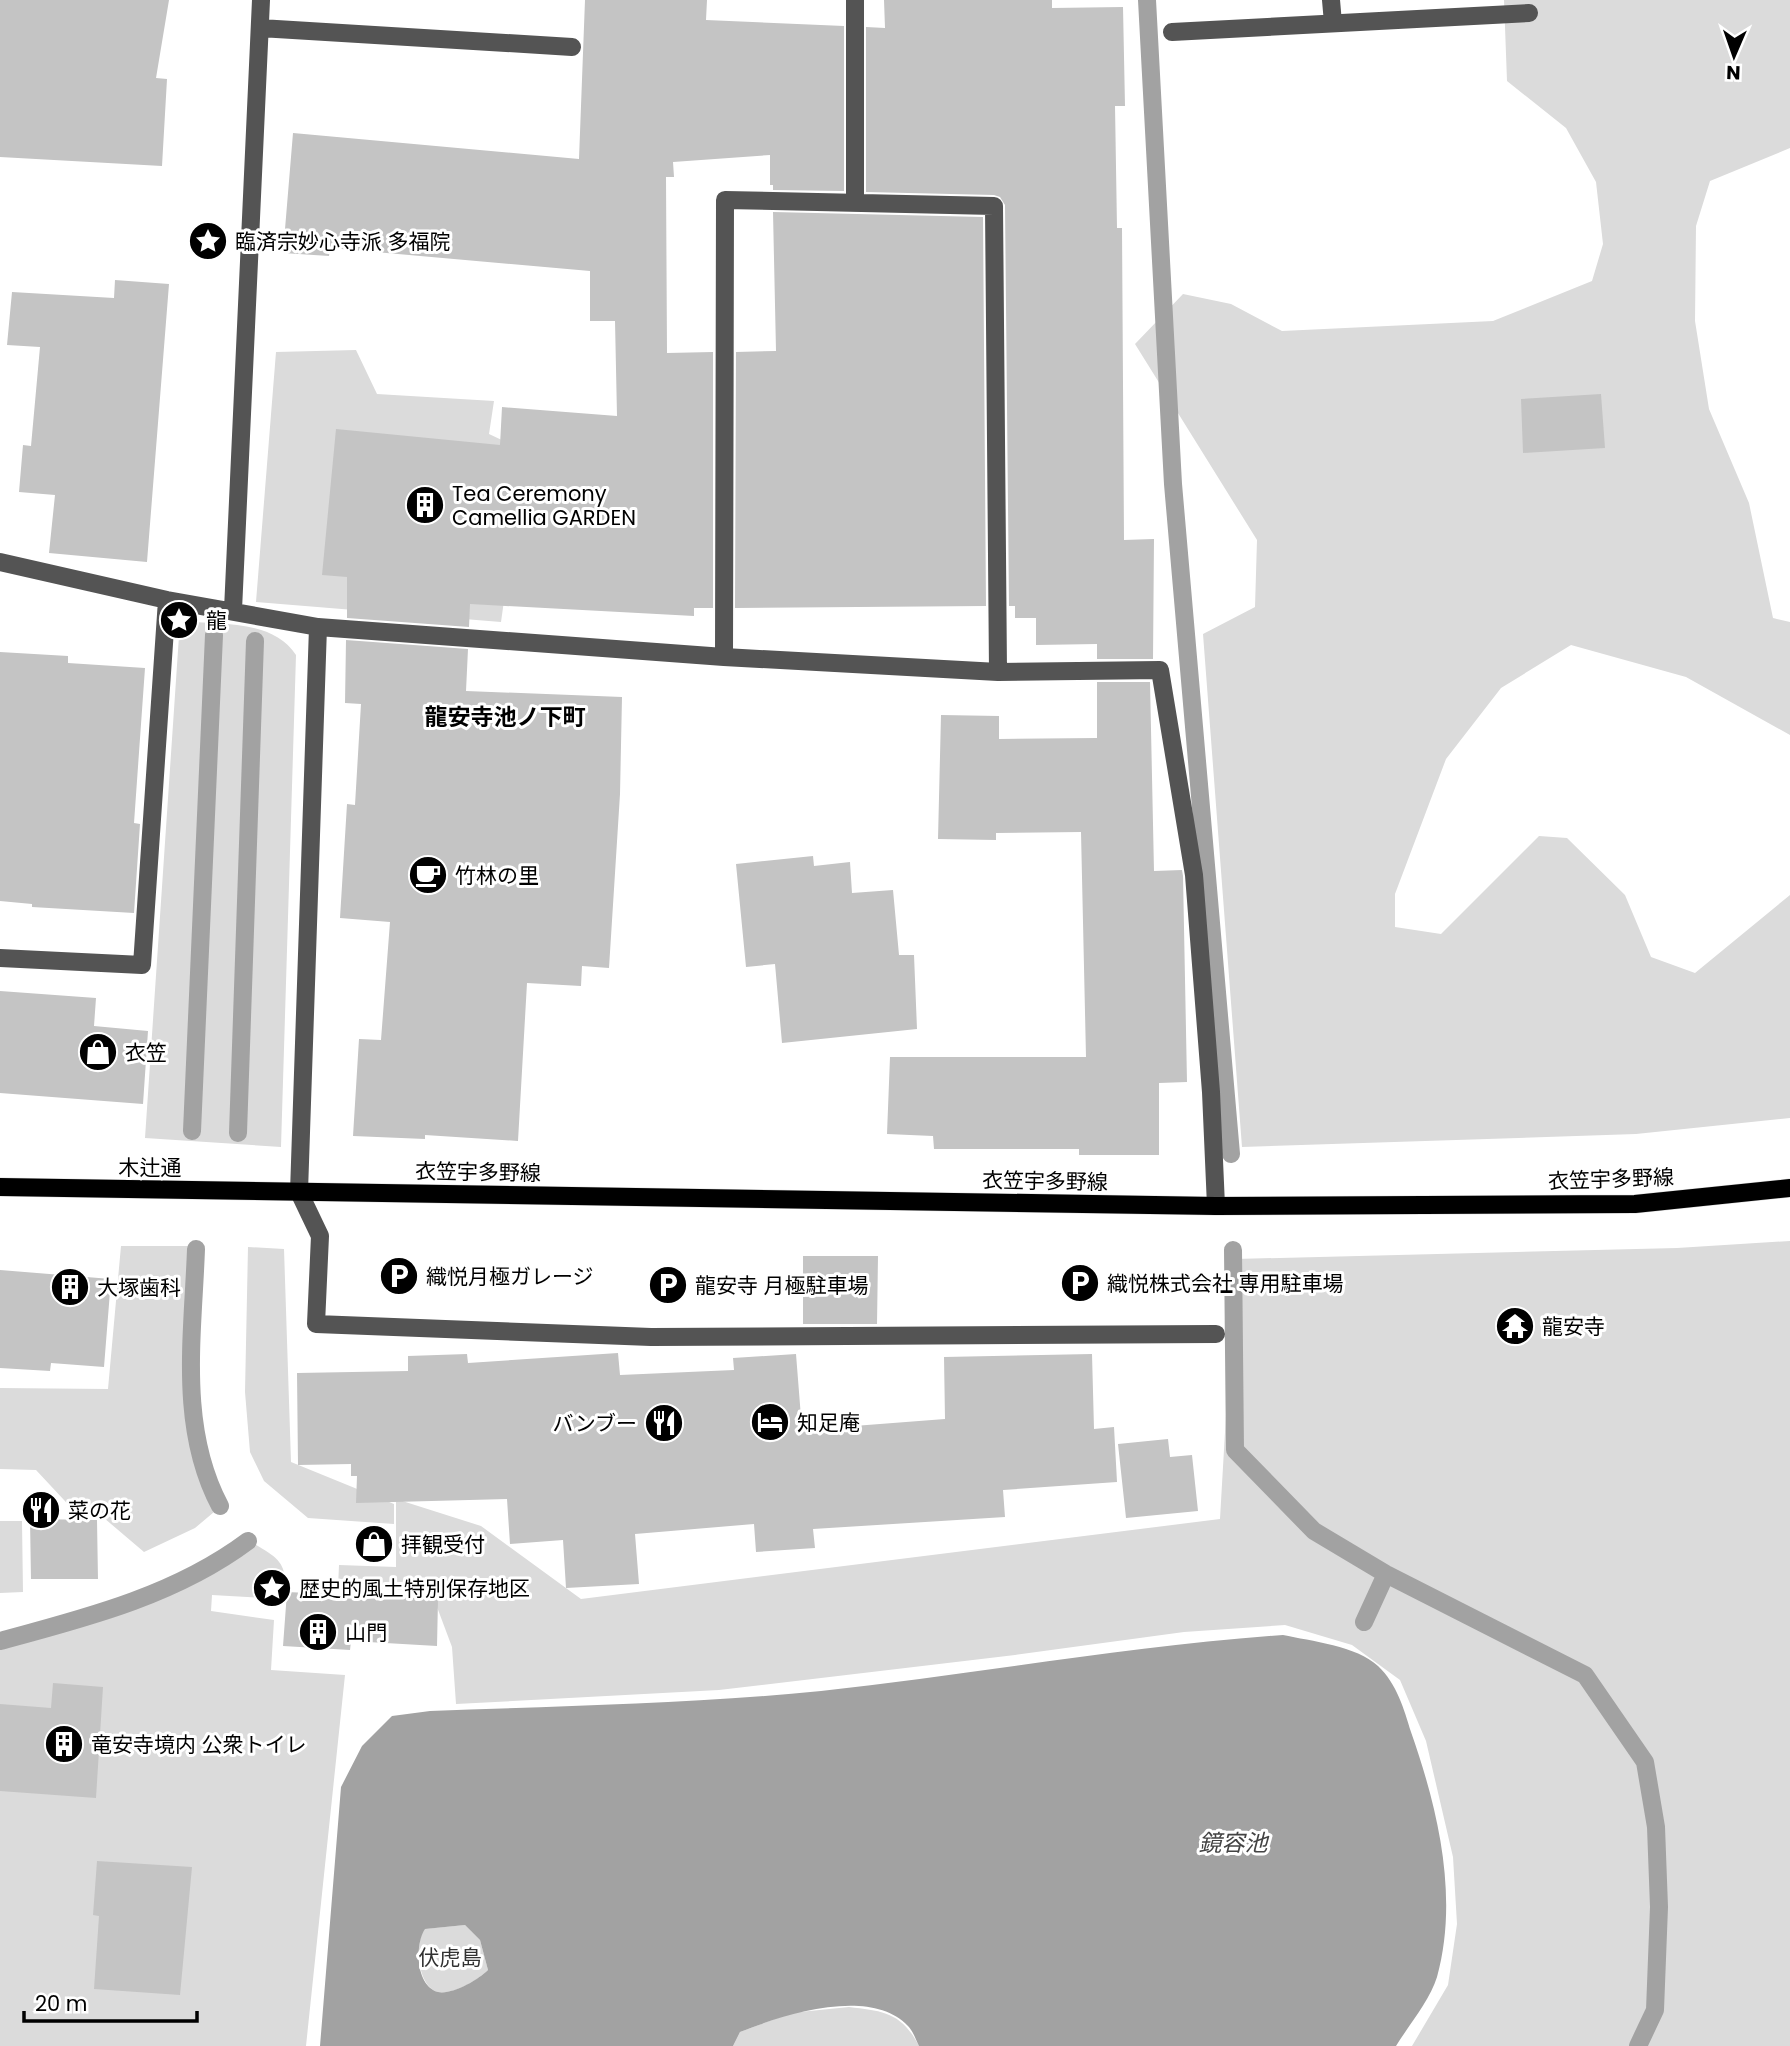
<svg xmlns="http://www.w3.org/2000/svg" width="1790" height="2046" font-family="Poppins,'Noto Sans JP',sans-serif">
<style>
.green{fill:#dbdbdb}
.water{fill:#a2a2a2;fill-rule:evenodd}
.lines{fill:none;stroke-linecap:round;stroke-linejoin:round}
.stream{stroke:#a2a2a2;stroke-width:18}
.building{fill:#c4c4c4}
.major-casing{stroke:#dbdbdb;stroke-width:19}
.minor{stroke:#545454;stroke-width:18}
.major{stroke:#000;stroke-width:18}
.labels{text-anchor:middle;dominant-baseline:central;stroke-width:6;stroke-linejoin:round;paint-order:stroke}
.poi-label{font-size:21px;fill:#000;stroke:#fff;text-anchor:start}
.street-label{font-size:21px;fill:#000;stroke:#fff}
.park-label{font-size:21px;fill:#323232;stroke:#fff}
.neighbourhood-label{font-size:23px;font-weight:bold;fill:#000;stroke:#fff}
.water-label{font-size:23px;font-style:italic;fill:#434343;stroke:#fff}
</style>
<rect width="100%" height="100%" fill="#fff"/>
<!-- green -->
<path class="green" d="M1504,0H1790V148L1710,181L1696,226L1695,321L1709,409L1749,503L1773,618L1790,622V735L1686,677L1571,645L1501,688L1446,759L1395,894V927L1441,934L1539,836L1567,838L1625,895L1651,957L1695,973L1790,895V1118L1636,1134L1242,1147L1203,634L1255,607L1257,540L1135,344L1183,294L1231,304L1282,331L1493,321L1592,281L1603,244L1596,182L1566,128L1507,81Z
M356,350L377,394L494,401L489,434L506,442L510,558L501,622L256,602L276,352Z
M180,621C219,625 273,619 296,655L281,1147L145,1138Z
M1790,1241V2046H1412L1448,1985L1457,1924L1453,1857L1426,1741L1400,1680L1352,1645L1285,1625L1184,1632L1015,1655L719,1690L456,1704L452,1647L431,1591L338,1587L339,1565L396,1567V1499L481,1526L581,1599L1220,1519L1235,1259L1677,1248Z
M121,1246H191C188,1336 174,1429 214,1512L195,1528L144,1552L104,1518L78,1515L36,1470L0,1469V1388L108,1389Z
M248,1247L284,1249L291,1462L394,1504V1524L308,1518L264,1481L250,1452L245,1392Z
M0,1521H22L23,1592L0,1593Z
M251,1542C281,1559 289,1564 283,1599L212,1595L211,1611L274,1620L271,1670L345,1675L306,2046H0V1647L98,1618L208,1574Z
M465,1925L480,1940L488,1970C478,1980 453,1995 438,1992C417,1986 415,1944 424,1929Z
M849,2007C884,2011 902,2013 919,2046H733L740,2032L790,2013Z"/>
<!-- water -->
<path class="water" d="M1283,1635C1311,1641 1357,1646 1378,1666C1397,1684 1404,1709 1411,1732C1438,1809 1459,1897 1437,1977C1430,2000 1409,2025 1396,2046H919C916,2040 913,2031 908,2026C870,1986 783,2015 740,2032L733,2046H320L341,1787L362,1746L392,1716L430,1711C560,1706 691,1704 821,1691C975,1674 1128,1646 1283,1635ZM465,1925L480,1940L488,1970C478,1980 452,1995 438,1992C415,1986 415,1943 425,1929Z"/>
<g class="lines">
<!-- stream -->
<path class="stream" d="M1147,0L1173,484L1231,1154
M192,1131L214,635
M238,1133L255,641
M196,1249C193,1335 178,1427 220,1506
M1233,1250L1235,1450L1314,1531L1386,1574L1585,1675L1645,1762L1656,1827L1659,1907L1655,2010L1638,2046
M1364,1622L1386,1574
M0,1641C86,1618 176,1595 248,1541"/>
</g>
<!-- building -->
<path class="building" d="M0,0H169L156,78L167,79L162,166L0,157Z
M585,0H707L706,20L844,26V191L773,190V185H770V155L673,162L674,177H666L667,353L713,352V608H694V616L470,604L469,627L347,618V577L322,575L336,429L500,445L502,407L617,416L615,321H590V271L330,248L329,256L283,253L293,133L579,159Z
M884,0H1052V8L1123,7L1125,106H1115L1117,228H1122L1124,540L1154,539L1153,659H1097V644L1036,645V618H1015V606H1009L1005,205L1000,197L994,195L866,192V27L885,28Z
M773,212L983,217L986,606L735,608L736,352L776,351Z
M115,280L169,284L147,562L49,553L55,495L19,492L23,445L31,446L40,347L7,345L12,292L114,298Z
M1601,394L1605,448L1523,453L1521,399Z
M346,640L468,649L466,691L622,697L620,794L609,968L582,966L581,986L527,983L518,1141L425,1135V1139L353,1136L359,1039L381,1040L390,922L340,918L347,804L355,805L361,704L345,703Z
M0,652L68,656V663L145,668L134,823L140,824L134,913L32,907V904L0,901Z
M1097,682H1150L1154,871L1182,870L1183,876L1187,1082L1159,1083V1155H1079V1149H934L933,1136L887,1134L890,1057H1086L1081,832L996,833V840L938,839L941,715L999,716V739L1097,738Z
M813,856L814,866L850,862L852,893L893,890L899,955H914L917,1029L782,1043L775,964L746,967L736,864Z
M0,991L96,998L94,1026L148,1031L143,1104L0,1093Z
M803,1256H878L877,1324H803Z
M0,1270L111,1279L104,1367L51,1363L50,1371L0,1368Z
M618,1353L620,1375L734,1370L733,1358L796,1354L802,1430L945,1419L944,1357L1092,1354L1094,1429L1114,1427L1117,1482L1003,1490L1005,1517L813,1529L815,1548L756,1552L754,1524L635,1534L639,1584L566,1588L563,1540L510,1544L507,1499L356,1503L357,1476H351V1464L298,1465L297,1373L408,1371V1356L467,1354L468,1363Z
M1168,1439L1170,1457L1192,1455L1198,1511L1126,1518L1118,1444Z
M30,1519L97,1520L98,1579H31Z
M287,1592L438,1599L437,1646L351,1641L350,1650L283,1646Z
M53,1683L103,1687L96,1798L0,1791V1704L51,1708Z
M97,1861L192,1867L180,1995L94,1989L99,1916L93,1915Z"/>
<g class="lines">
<!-- major casing -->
<g class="major-casing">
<path id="major" d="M0,1187L1216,1206L1635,1204L1790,1188"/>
</g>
<!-- minor -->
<path class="minor" d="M855,0V203
M1331,0L1333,23
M260,28L572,47
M1172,32L1529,13
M0,562L167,600L318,627L724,657L998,672L1160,670L1194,875L1211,1092L1216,1206
M233,610L261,0
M318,627L299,1192L320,1236L316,1324L651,1337L1216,1334
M724,657L725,200L994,206L998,672
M0,958L142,965L167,600"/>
<!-- major -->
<use href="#major" class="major"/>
</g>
<!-- icons -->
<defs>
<g id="sight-disc" transform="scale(2.0125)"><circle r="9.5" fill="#000" stroke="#fff"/><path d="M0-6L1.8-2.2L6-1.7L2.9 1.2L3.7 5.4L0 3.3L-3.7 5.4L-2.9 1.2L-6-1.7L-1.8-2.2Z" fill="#fff"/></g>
<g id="building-disc" transform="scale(2.0125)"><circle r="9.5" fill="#000" stroke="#fff"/><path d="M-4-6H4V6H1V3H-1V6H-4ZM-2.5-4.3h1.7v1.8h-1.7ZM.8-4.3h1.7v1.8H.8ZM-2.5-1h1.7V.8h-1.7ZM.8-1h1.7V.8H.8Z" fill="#fff"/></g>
<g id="cafe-disc" transform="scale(2.0125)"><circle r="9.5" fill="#000" stroke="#fff"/><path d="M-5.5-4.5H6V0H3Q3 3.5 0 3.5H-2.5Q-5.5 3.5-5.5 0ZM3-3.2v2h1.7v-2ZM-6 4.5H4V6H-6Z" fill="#fff"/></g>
<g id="shop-disc" transform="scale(2.0125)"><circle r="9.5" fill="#000" stroke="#fff"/><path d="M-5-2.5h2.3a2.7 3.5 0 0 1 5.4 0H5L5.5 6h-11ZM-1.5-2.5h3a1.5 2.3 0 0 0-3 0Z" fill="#fff"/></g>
<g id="parking-disc" transform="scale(2.0125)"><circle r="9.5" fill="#000" stroke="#fff"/><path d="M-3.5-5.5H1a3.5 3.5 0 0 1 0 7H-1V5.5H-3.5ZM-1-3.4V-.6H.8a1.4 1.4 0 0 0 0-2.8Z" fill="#fff"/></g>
<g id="temple-disc" transform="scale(2.0125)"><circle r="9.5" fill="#000" stroke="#fff"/><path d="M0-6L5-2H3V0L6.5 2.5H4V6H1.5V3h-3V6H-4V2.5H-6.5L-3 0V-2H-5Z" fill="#fff"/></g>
<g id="hotel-disc" transform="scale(2.0125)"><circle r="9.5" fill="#000" stroke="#fff"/><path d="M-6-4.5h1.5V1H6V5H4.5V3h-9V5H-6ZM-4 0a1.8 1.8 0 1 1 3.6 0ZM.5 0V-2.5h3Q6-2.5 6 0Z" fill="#fff"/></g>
<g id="restaurant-disc" transform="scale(2.0125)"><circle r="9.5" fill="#000" stroke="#fff"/><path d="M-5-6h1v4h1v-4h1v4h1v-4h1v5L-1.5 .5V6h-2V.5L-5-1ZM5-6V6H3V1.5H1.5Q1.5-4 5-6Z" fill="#fff"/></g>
</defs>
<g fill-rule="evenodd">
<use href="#sight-disc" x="208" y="241"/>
<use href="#building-disc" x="425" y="505"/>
<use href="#sight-disc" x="179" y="620"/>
<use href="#cafe-disc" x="428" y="875"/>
<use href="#shop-disc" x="98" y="1052"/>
<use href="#parking-disc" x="399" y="1276"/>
<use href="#parking-disc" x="1080" y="1283"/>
<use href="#parking-disc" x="668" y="1285"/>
<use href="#building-disc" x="70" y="1287"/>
<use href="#temple-disc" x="1515" y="1326"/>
<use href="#hotel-disc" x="770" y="1422"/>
<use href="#restaurant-disc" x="664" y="1423"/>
<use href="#restaurant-disc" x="41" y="1510"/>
<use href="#shop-disc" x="374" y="1544"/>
<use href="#sight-disc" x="272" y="1588"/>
<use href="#building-disc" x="318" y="1632"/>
<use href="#building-disc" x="64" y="1744"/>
</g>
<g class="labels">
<!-- poi labels -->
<g class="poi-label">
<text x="235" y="241">臨済宗妙心寺派 多福院</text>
<text x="452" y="493">Tea Ceremony<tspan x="452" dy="24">Camellia GARDEN</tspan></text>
<text x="206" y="620">龍</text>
<text x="455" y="875">竹林の里</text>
<text x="125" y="1052">衣笠</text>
<text x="426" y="1276">織悦月極ガレージ</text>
<text x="1107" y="1283">織悦株式会社 専用駐車場</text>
<text x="695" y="1285">龍安寺 月極駐車場</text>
<text x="97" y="1287">大塚歯科</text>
<text x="1542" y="1326">龍安寺</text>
<text x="797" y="1422">知足庵</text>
<text x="637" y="1423" text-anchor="end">バンブー</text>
<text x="68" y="1510">菜の花</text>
<text x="401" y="1544">拝観受付</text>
<text x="299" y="1588">歴史的風土特別保存地区</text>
<text x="345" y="1632">山門</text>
<text x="91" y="1744">竜安寺境内 公衆トイレ</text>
</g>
<!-- street labels -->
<g class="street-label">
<text x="150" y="1167">木辻通</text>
<text transform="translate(478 1172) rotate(1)">衣笠宇多野線</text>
<text transform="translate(1611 1179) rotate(-2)">衣笠宇多野線</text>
<text transform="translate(1045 1181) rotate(1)">衣笠宇多野線</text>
</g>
<!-- park labels -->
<g class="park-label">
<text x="450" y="1957">伏虎島</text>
</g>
<!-- neighbourhood labels -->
<g class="neighbourhood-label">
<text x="505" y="717">龍安寺池ノ下町</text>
</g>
<!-- water labels -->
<g class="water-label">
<text x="1233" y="1843">鏡容池</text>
</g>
</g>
<!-- north arrow -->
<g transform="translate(1734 56) rotate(182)" stroke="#ffffff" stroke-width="5" paint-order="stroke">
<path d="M0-5L12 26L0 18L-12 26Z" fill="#000000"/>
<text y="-10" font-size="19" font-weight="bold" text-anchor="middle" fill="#000000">N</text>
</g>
<!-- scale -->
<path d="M24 2011v10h173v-10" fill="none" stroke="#000000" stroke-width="3.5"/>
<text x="35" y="2011" font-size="21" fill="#000000" stroke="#ffffff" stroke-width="5" paint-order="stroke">20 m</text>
</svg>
